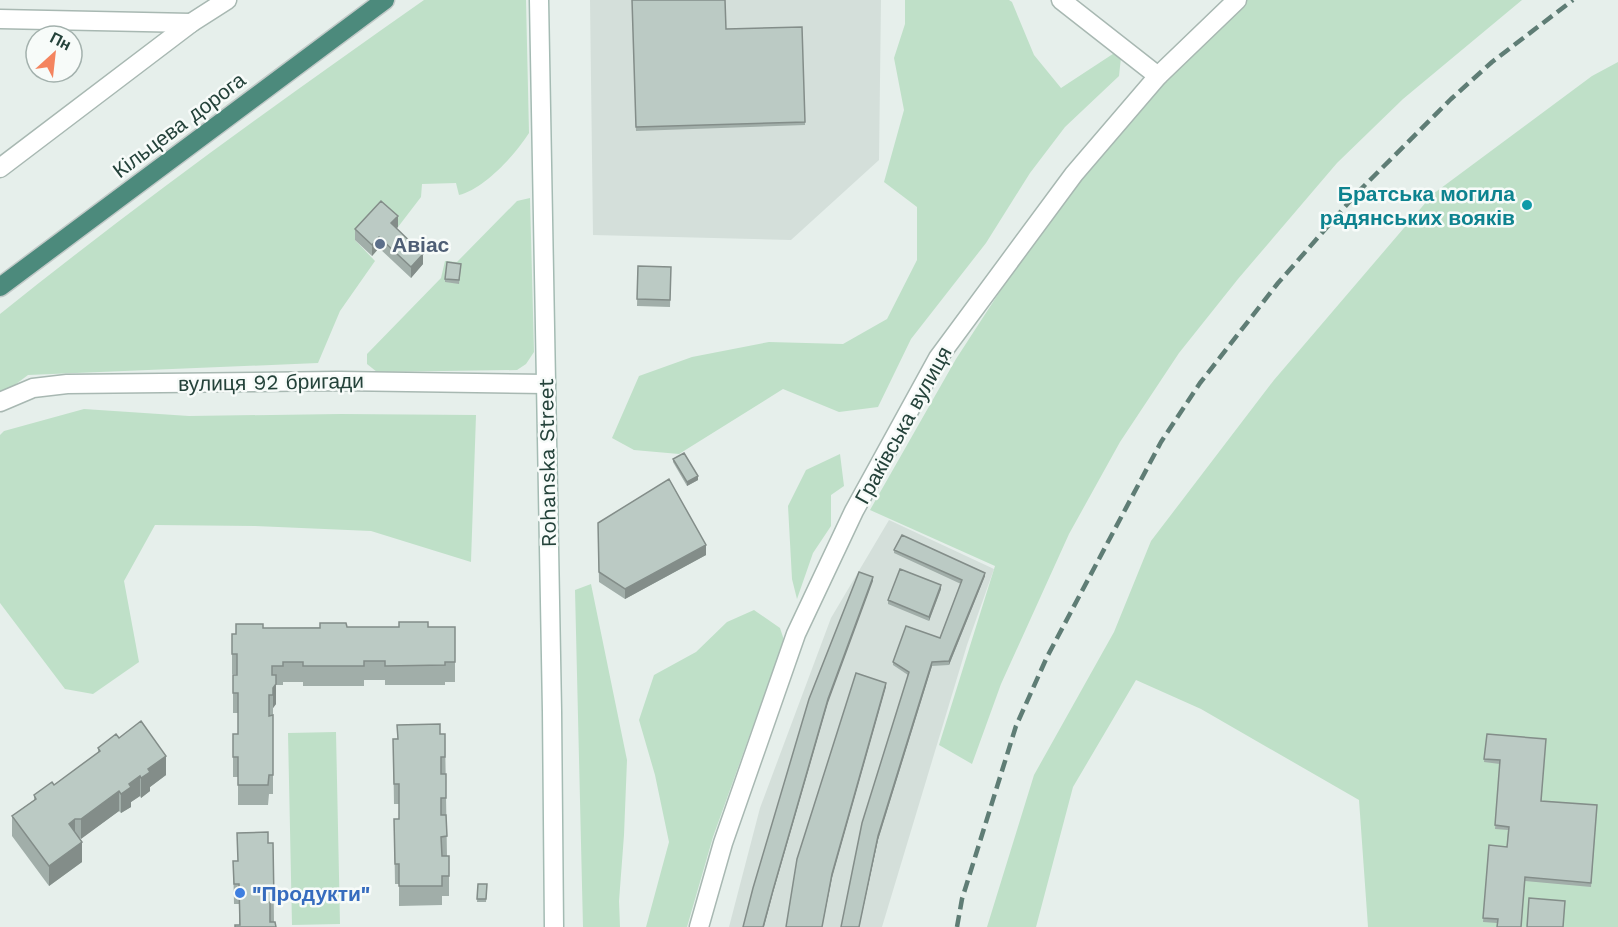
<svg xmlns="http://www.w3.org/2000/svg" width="1618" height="927" font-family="'Work Sans',sans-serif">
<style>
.built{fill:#d4dfda}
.green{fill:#bfe0c8}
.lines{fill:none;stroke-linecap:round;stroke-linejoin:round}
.minor-casing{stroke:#a8b8b2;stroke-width:21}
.tertiary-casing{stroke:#a8b8b2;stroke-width:21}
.secondary-casing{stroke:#a4bbb3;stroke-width:21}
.trunk-casing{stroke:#c2cac8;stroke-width:21}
.minor{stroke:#fff;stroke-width:18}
.tertiary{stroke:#fff;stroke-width:18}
.secondary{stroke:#fff;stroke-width:18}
.trunk{stroke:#4c8a7c;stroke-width:18}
.rail{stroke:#5f7d75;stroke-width:4.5;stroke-dasharray:12 6;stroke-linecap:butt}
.wall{fill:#a1aea9}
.shaded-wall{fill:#838d89}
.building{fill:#bbcac4;stroke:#838d89;stroke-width:1.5}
.culture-dot{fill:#0f9aa8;stroke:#f7fbf9;stroke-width:2}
.service-dot{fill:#5c6f8a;stroke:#f7fbf9;stroke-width:2}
.shop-dot{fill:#3f7fe0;stroke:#f7fbf9;stroke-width:2}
.labels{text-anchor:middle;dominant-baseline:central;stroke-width:5;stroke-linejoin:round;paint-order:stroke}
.street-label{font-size:21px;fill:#24423a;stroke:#f7fbf9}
.culture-label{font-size:21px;font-weight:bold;fill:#0d838f;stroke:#f7fbf9;text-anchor:end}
.service-label{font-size:21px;font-weight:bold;fill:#4e5e75;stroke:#f7fbf9;text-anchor:start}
.shop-label{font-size:21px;font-weight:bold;fill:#366cbe;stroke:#f7fbf9;text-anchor:start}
</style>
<rect width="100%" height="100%" fill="#e6efeb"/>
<!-- built -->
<path class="built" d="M590,0H881L879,160L791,240L593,235Z
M889,520L994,569L967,645L882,927H729L760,808L831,618Z"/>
<!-- green -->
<path class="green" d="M424,0H526L529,133C515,155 484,189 459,195L456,183L422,184L421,197L398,227L381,212L355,240L375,261L340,311L318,363L28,375L0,396V314C137,204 280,101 424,0Z
M905,0H1009L1012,2L1034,55L1061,88L1122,48L1119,76L1065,127L1030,173L986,243L911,339L878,407L839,412L783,389L679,454L634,450L612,438L639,376L692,357L769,342L843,344L887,319L917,260V207L884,182L904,110L894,58L905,24Z
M1245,0H1522L1403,99L1337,163L1238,279L1179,353L1120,442L1069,534L1001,684L972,764L939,745L995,566L870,510L956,359L1019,262L1100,156L1179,63Z
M1618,62V927H1368L1359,800L1201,709L1136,680L1073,787L1036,927H987L1034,775L1114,632L1151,541L1274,380L1433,194L1592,76Z
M530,198L534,352L526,364L517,370L377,372L367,364V354L441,278L445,261L457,262L517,201Z
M84,409L189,416L341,414L476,415L471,562L371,531L255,526L155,525L124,581L139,662L93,694L65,689L0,603V435L4,431Z
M840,454L844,486L831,495V526L813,553L797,599L792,579L788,506L806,470Z
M591,584L627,760L624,835L619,901L620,927H583L575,590Z
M754,610L780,628L784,640L713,837L687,927H646L669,842L655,775L639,720L654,675L696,652L727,622Z
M336,732L340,924L292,925L288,733Z"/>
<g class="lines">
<!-- minor casing -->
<g class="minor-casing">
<path id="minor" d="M1061,0L1158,76
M0,19L191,23"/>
</g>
<!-- tertiary casing -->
<g class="tertiary-casing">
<path id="tertiary" d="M0,168L191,23L227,0
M0,402L33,388L67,384L339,381L546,384
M699,927L723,843L796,634L854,511L938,358L1074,174L1158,76L1237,0"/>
</g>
<!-- secondary casing -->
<g class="secondary-casing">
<path id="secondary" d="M539,0L552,711L554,927"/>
</g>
<!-- trunk casing -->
<g class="trunk-casing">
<path id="trunk" d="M0,287L385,0"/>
</g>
<!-- minor -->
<use href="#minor" class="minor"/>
<!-- tertiary -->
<use href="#tertiary" class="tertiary"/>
<!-- secondary -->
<use href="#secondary" class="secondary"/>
<!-- trunk -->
<use href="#trunk" class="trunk"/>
<!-- rail -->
<path class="rail" d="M957,927L962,899L1016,726L1047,657L1161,442L1200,383L1278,283L1358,192L1451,99L1492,62L1573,0"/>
</g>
<!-- wall -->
<path class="wall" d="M632,0L726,29L805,122V125L636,131Z
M398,227L396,228L423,264L411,278L379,248L372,256L355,240V229Z
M461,264L459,284L445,282V279Z
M638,266L671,267L670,307L637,306Z
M673,459L698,480L687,486L673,462Z
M598,523L706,555L625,599L599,582Z
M894,550L985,576L949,665L932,666L878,840L859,927H841L908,675L893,665V662L940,638L961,584L894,553Z
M941,589L929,621L888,604V600Z
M347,627H455V682H445V685H385V680H364V686H303V682H283V685H276V704L273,708V715H269H273V794H269L268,805H238V777H233V734H238V713H233V675H237V674H232V634H236L263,628Z
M445,734L447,856H449V896H442V905L399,906V884H395L394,819H399V804H394L393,739Z
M1487,734L1542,801L1597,805L1591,887L1525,881L1497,923L1483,922L1489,845L1507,847L1508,830L1495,829L1500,764L1484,762Z
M119,738L166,775L150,787V791L141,798L140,796L131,802V807L121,813L119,811L80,839L82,862L49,886L12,836V816L34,800V795L54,785L98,753V748Z
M268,843H273L274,922L239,925V904H234L233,861H238Z
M478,884H487L486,902H477Z"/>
<!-- shaded-wall -->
<path class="shaded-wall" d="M398,216V227L391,234V223Z
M379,237V248L372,256V245Z
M423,254V264L411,278V267Z
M698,476V480L687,486V482Z
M706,545V555L625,599V589Z
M985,573V576L949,665V661Z
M873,577V581L828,703L773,893L764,927H763L773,890L828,699Z
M941,585V589L929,621V617Z
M932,662V666L878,840L859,927L878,836Z
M886,683V687L832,878L822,927L832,874Z
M276,684V704L273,708V688Z
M166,756V775L150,787V791L141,798V778L148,769Z
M140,776V796L131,802V807L121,813V794L129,784Z
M119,791V811L81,839V819Z
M75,819V839L69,824Z
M82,842V862L49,886V866Z"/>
<!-- building -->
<path class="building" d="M632,0H725L726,29L802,27L805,122L636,127Z
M381,201L398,216L391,223L423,254L411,267L379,237L372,245L355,229Z
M447,262L461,264L459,280L445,279Z
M638,266L671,267L670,300L637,299Z
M684,453L698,476L687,482L673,459Z
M669,479L706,545L625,589L599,572L598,523Z
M902,535L985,573L949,661L932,662L878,836L859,927H841L862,823L909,672L893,662L906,626L940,638L962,580L894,550Z
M900,569L941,585L929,617L888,600Z
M859,572L873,577L828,699L773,890L763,927H743L753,888L809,699Z
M399,622H428V627H455V662H445V665L385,666V661H364V666H303V662H283V666H272V675H276V684L273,688V695H269V716L273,715V775H269L268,785H238V757H233V734H238V693H233V675H237V654H232V634H236V624H263V628H320V623H346L347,627H399Z
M856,673L886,683L832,874L822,927H786L797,859Z
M141,721L166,756L148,769L150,772L141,778L140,776L129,784L131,787L121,794L119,791L81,819H75L69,824L82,842L49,866L12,816L36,799L34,795L52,782L54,785L100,751L98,748L116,734L119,738Z
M440,724V734H445V757H441V774H446V798H441V815H446L447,836L441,837L442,856H449V876H442V886H399V864H395L394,819H399V784H394L393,739H398L397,725Z
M1487,734L1546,739L1541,801L1597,805L1591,883L1525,877L1521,927H1497L1498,919L1483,918L1489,845L1507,847L1509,827L1495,825L1500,760L1484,759Z
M268,832V843H273L274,902H270V922H275L276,927H235V925H240L239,884H234L233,861H238L237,833Z
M478,884H487L486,899H477Z
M1529,898L1565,901L1563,927H1527Z"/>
<!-- markers -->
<circle class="culture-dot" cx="1527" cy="205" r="6"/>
<circle class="service-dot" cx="380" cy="244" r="6"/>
<circle class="shop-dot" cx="240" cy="893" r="6"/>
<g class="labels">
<!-- street labels -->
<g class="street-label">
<text transform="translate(179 125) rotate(-37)">Кільцева дорога</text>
<text transform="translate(271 382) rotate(-1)">вулиця 92 бригади</text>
<text transform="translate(903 425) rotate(-61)">Граківська вулиця</text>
<text transform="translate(547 463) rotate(-91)">Rohanska Street</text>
</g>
<!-- culture labels -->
<g class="culture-label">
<text x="1515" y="193">Братська могила<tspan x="1515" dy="24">радянських вояків</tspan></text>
</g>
<!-- service labels -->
<g class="service-label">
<text x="392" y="244">Авіас</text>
</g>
<!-- shop labels -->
<g class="shop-label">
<text x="252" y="893">"Продукти"</text>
</g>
</g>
<!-- north arrow -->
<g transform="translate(54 54) rotate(27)"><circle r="28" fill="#f7fbf9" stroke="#a3b1ad" stroke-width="1.5"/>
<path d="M0-4.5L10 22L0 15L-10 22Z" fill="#f4845f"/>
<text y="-9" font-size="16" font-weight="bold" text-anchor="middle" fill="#24423a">Пн</text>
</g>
</svg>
